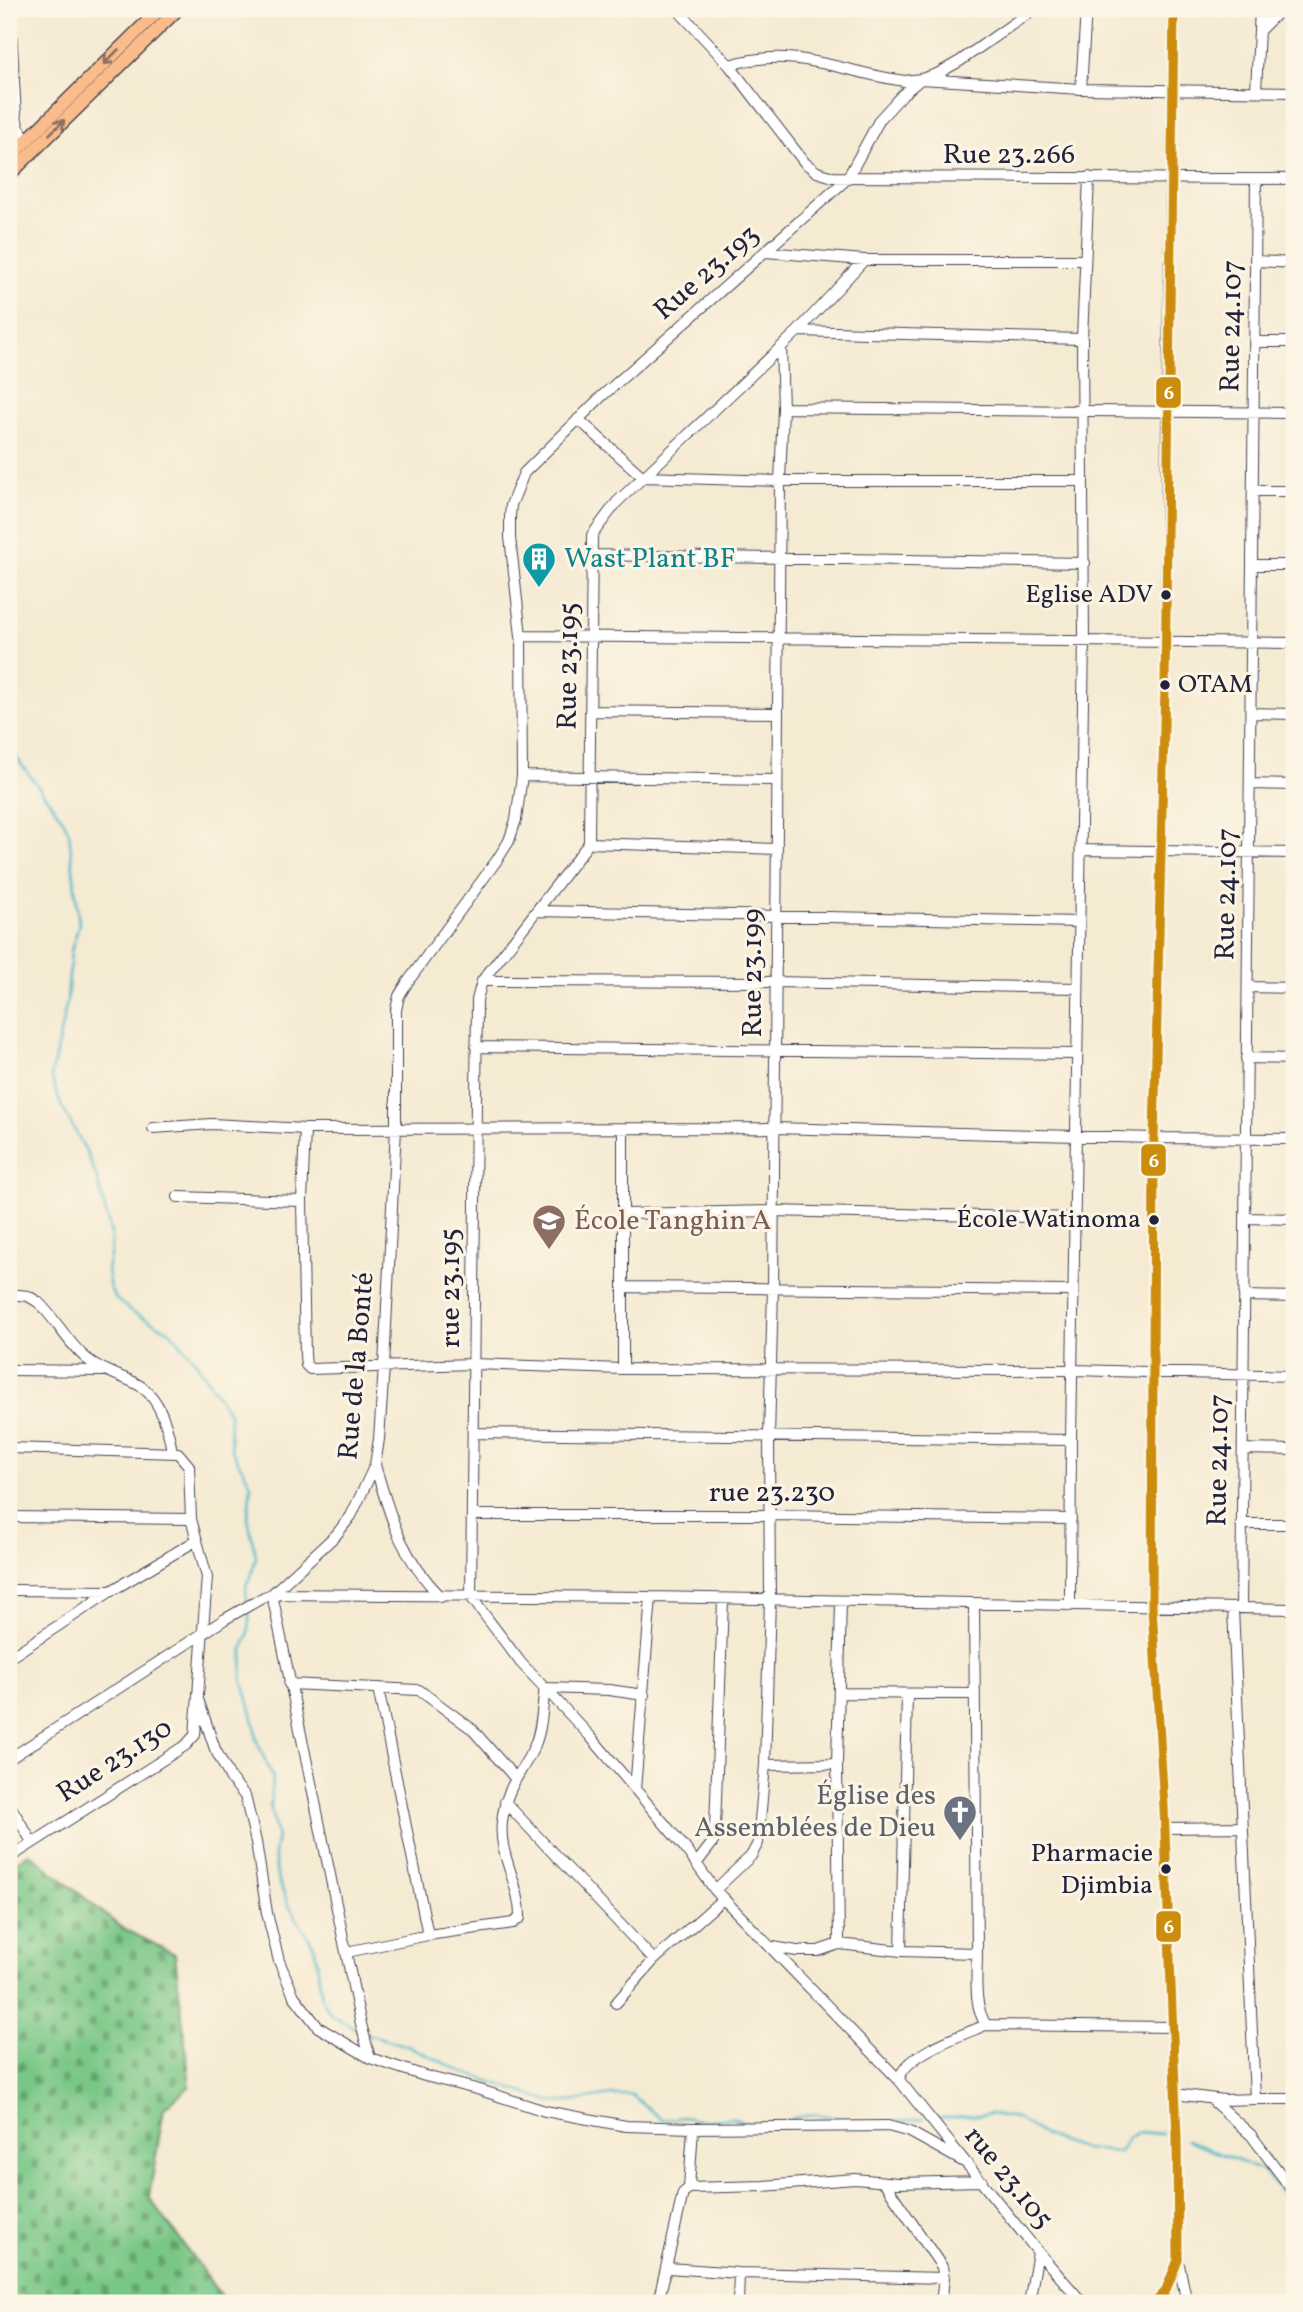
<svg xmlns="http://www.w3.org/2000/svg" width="1303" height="2312" font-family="Vollkorn,serif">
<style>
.cemetery{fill:url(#cemetery-stones);stroke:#4e7460;stroke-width:2}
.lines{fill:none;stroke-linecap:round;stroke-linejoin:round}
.stream{stroke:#4eb8cb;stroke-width:2.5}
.minor-casing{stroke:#424052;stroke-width:12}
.major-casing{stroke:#424052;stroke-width:15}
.minor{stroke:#fff;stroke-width:10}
.major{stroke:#fabc8b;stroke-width:12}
.bus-1-casing{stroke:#fcf5e5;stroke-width:14}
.bus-1{stroke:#cc8c0c;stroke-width:9}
.oneway{stroke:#8e6f63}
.bus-dot{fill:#22223b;stroke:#fcf5e5;stroke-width:2.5}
.labels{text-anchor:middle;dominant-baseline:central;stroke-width:6;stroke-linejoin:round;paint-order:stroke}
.bus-label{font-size:26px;fill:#22223b;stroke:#fcf5e5;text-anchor:end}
.street-label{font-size:28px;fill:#22223b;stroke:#fcf5e5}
.culture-label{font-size:28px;fill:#0d838f;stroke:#fcf5e5;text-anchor:start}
.education-label{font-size:28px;fill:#785e54;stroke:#fcf5e5;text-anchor:start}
.worship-label{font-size:28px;fill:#5b616d;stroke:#fcf5e5;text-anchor:end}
.line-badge{stroke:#fcf5e5;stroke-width:2.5}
.badge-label{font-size:19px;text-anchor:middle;font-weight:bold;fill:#fff}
</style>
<defs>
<pattern id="cemetery-stones" width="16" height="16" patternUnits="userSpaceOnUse" patternTransform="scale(1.75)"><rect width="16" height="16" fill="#79c786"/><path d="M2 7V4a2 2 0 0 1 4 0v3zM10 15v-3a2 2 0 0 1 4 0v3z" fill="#63a16f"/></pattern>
</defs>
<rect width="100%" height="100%" fill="#fcf5e5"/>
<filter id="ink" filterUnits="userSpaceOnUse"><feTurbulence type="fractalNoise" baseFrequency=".0143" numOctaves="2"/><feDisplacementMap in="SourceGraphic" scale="14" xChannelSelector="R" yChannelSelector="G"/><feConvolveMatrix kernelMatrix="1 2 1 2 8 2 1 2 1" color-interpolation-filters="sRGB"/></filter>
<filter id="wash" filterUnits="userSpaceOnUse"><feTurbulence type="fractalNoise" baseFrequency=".00686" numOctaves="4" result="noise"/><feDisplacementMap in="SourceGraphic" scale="28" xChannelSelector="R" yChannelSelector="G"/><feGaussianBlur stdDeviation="1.57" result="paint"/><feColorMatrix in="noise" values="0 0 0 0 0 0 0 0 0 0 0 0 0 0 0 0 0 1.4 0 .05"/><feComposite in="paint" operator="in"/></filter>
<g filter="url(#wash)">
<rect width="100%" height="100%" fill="#f5ead2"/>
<!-- cemetery -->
<path class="cemetery" d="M29,1853L122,1928L175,1954L190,2086L164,2108L149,2197L226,2303H9V1866Z"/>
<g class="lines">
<!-- stream -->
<path class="stream" d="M9,748L62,818L69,832L79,924L71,951L67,1001L51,1077L61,1105L86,1151L97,1178L111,1233V1251L107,1270L110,1289L117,1300L132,1312L170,1331L194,1359L229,1413L231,1449L251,1484L248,1518L256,1557L251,1577L246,1585L247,1603
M248,1609L250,1621L248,1636L243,1648L242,1678L255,1725L256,1739L273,1778L270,1806L277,1836L274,1853L277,1876L288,1904L315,1948L322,1998L331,2015L359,2030
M368,2034L411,2047L463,2072L551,2102H567L612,2095H632L662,2120L683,2117L702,2121L732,2118L747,2123
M939,2118L991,2114L1017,2118L1045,2136L1084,2149L1119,2152L1128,2138L1137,2132L1162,2134
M892,2122L923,2119
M784,2123C809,2109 824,2114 851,2122
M1187,2140L1263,2171L1276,2185L1294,2212"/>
</g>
</g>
<g filter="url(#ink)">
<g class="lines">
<!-- minor casing -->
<g class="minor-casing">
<path id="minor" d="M10,9L16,117L19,128L27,140
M677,9L729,65L805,163L817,172L833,177L1294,179
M1174,9L1167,411L1165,686L1154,1138L1152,1607L1164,1807L1177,2138L1178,2260L1187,2303
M1261,29L1281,9
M729,65C796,45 840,72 905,81L921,79L1081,89L1294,92
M1081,89L1086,9
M1256,91L1260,9
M766,252L864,260H1084
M864,260L798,331L617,502L592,535L589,843L482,981L477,1000L471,1597L521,1663L590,1736L685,1848L715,1890L899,2080L1038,2252L1083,2303
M1256,261L1294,263
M798,331L1082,339
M1255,342H1294
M783,408L1294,413
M578,419L643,477L780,481H1083
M1253,491H1294
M593,555L1085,563
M1253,565H1294
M521,636L1294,643
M590,711L778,713
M1251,713L1294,714
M522,776L777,780
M1251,784L1294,785
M589,843L776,849
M1081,850L1294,853
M537,911L1079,922
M482,981L775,982L1077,988
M1249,987L1294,988
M476,1047L1077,1054
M1246,1058L1294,1059
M153,1128L212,1124L305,1129L773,1128L1154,1138L1294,1139
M305,1129L302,1201L305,1355L306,1365L310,1369L473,1364L623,1369L1073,1370L1294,1376
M623,1129V1369
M178,1197L302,1201
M625,1214L772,1211L1074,1218
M1247,1218L1294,1219
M623,1287L1073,1291
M9,1294L28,1296L38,1302C56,1319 68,1344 87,1359C102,1371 119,1375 135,1383C159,1394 168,1427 172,1451
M1244,1296L1294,1297
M9,1370L103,1371
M473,1433L1071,1440
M9,1448L178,1453L189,1466L191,1519L207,1577L195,1735L186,1745L9,1858
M1243,1449L1294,1450
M375,1465C391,1519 400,1555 441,1597
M472,1515H771L1071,1519
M9,1517L191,1519
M1241,1524H1294
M9,1590L110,1591
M272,1594L651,1597L1294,1609
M272,1594L360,2020L370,2058
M974,1604L977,1953C977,1976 973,2005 986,2025L1173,2027
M1070,1606L1071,1440L1084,640L1082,339L1089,177
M1241,1608L1256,179
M9,1658L111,1591L197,1540
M289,1684L419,1690L472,1729L515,1778
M378,1688L428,1935L513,1923L520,1918C521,1886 498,1855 502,1822C506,1786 520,1776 534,1747C542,1730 542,1707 545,1688L609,1690L644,1695
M839,1693L974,1694
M199,1702L215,1749L231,1779L245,1796L256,1842L267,1913L279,1961L294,1996L318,2027L370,2058L425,2076L480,2090L545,2111L626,2126L693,2128L888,2126L910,2132L964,2162
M9,1759L225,1619L264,1597L272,1594L336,1535L351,1516L375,1465L379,1439L384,1366L396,1128V1010L399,996L407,983L497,860L509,841L516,820L522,776L521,636L510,537V517L511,505L524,473L602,396L847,179L880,119L903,94L921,79L937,74L960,61L1034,9
M765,1765L837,1764
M635,1789L651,1597
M505,1802L654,1960L724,1898
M9,1804L32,1842
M1165,1828L1243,1827
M696,1864L713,1842L715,1829L723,1599
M715,1890L751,1856L758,1843L765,1765L770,1600L769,1437L773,1289L780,481L783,408L781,347
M839,1944L837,1764L841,1602
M773,1947L797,1951H818L839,1944L901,1951L977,1953
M901,1951L907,1695
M347,1952L428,1935
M616,2003L654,1960
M899,2080C904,2054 962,2035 986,2025
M1175,2094L1224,2100L1255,2099L1233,1609
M1255,2099H1294
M1212,2100L1251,2135L1294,2192
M884,2182L942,2267L944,2278L941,2303
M689,2188L763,2186L855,2179L898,2183L982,2181
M689,2188L693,2128
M668,2268L739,2273L944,2278
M658,2303L683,2193L689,2188
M738,2303L739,2273
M1029,2303L1038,2252
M1154,2303L1165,2292L1178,2261"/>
</g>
<!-- major casing -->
<g class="major-casing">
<path id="major" d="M9,158L160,9
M9,175L178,9"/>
</g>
<!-- minor -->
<use href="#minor" class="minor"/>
<!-- major -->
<use href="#major" class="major"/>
<!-- bus-1 casing -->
<g class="bus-1-casing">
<path id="bus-1" d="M1154,2303L1165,2292L1178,2260L1177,2138L1164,1807L1152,1607L1154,1138L1165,686L1174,9"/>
</g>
<!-- bus-1 -->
<use href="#bus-1" class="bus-1"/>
</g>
<!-- one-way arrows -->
<defs><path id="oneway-shaft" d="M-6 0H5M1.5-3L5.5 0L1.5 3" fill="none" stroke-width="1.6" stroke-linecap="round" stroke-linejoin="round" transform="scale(1.75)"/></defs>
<g class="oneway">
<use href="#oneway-shaft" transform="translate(111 57) rotate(135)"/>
<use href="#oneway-shaft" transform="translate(57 127) rotate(-44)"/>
</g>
</g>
<!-- icons -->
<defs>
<g id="building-pin" transform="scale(1.75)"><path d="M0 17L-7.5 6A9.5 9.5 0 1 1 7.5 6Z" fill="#0f9aa8" stroke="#fcf5e5"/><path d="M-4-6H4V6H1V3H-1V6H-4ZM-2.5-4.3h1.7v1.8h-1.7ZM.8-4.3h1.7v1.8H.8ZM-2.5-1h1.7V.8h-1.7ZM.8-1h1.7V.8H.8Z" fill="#fff"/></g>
<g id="school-pin" transform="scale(1.75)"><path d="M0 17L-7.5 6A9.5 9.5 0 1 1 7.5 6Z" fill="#8d6e63" stroke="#fcf5e5"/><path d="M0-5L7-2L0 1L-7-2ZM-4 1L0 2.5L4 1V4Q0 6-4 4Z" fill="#fff"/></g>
<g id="church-pin" transform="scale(1.75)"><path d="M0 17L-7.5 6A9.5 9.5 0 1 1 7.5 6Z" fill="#6b7280" stroke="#fcf5e5"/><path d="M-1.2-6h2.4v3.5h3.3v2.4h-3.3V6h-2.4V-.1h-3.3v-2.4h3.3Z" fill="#fff"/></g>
</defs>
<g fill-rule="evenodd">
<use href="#building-pin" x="539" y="559"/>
<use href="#school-pin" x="549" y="1221"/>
<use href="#church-pin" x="960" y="1812"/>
</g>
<!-- markers -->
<g class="bus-dot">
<circle cx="1166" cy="595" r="6"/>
<circle cx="1165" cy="685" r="6"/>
<circle cx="1154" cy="1220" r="6"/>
<circle cx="1166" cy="1869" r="6"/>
</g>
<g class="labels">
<!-- bus labels -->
<g class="bus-label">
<text x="1153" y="595">Eglise ADV</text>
<text x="1178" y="685" text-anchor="start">OTAM</text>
<text x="1141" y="1220">École Watinoma</text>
<text x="1153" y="1854">Pharmacie<tspan x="1153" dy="32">Djimbia</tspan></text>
</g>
<!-- street labels -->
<g class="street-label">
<text x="1009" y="155">Rue 23.266</text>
<text transform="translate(707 273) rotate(-41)">Rue 23.193</text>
<text transform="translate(1232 326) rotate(-89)">Rue 24.107</text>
<text transform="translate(569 666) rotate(-89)">Rue 23.195</text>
<text transform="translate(1227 894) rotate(-89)">Rue 24.107</text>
<text transform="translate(753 973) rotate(-90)">Rue 23.199</text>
<text transform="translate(451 1288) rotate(-90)">rue 23.195</text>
<text transform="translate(357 1366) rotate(-85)">Rue de la Bonté</text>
<text transform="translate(1219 1460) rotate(-89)">Rue 24.107</text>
<text x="772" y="1493">rue 23.230</text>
<text transform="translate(115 1761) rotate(-33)">Rue 23.130</text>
<text transform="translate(1008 2178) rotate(51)">rue 23.105</text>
</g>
<!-- culture labels -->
<g class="culture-label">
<text x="564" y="559">Wast Plant BF</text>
</g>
<!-- education labels -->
<g class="education-label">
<text x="574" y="1221">École Tanghin A</text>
</g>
<!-- worship labels -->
<g class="worship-label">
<text x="936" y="1796">Église des<tspan x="936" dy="32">Assemblées de Dieu</tspan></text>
</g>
</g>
<g class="line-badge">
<rect x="1155" y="376" width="27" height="33" rx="7" fill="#cc8c0c"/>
<rect x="1140" y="1143" width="27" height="34" rx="7" fill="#cc8c0c"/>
<rect x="1155" y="1910" width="27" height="33" rx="7" fill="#cc8c0c"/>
</g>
<g class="badge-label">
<text x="1169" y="399">6</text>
<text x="1154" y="1167">6</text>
<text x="1169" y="1933">6</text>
</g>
<!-- margin -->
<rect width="1303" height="2312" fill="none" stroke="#fcf5e5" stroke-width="35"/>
</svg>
